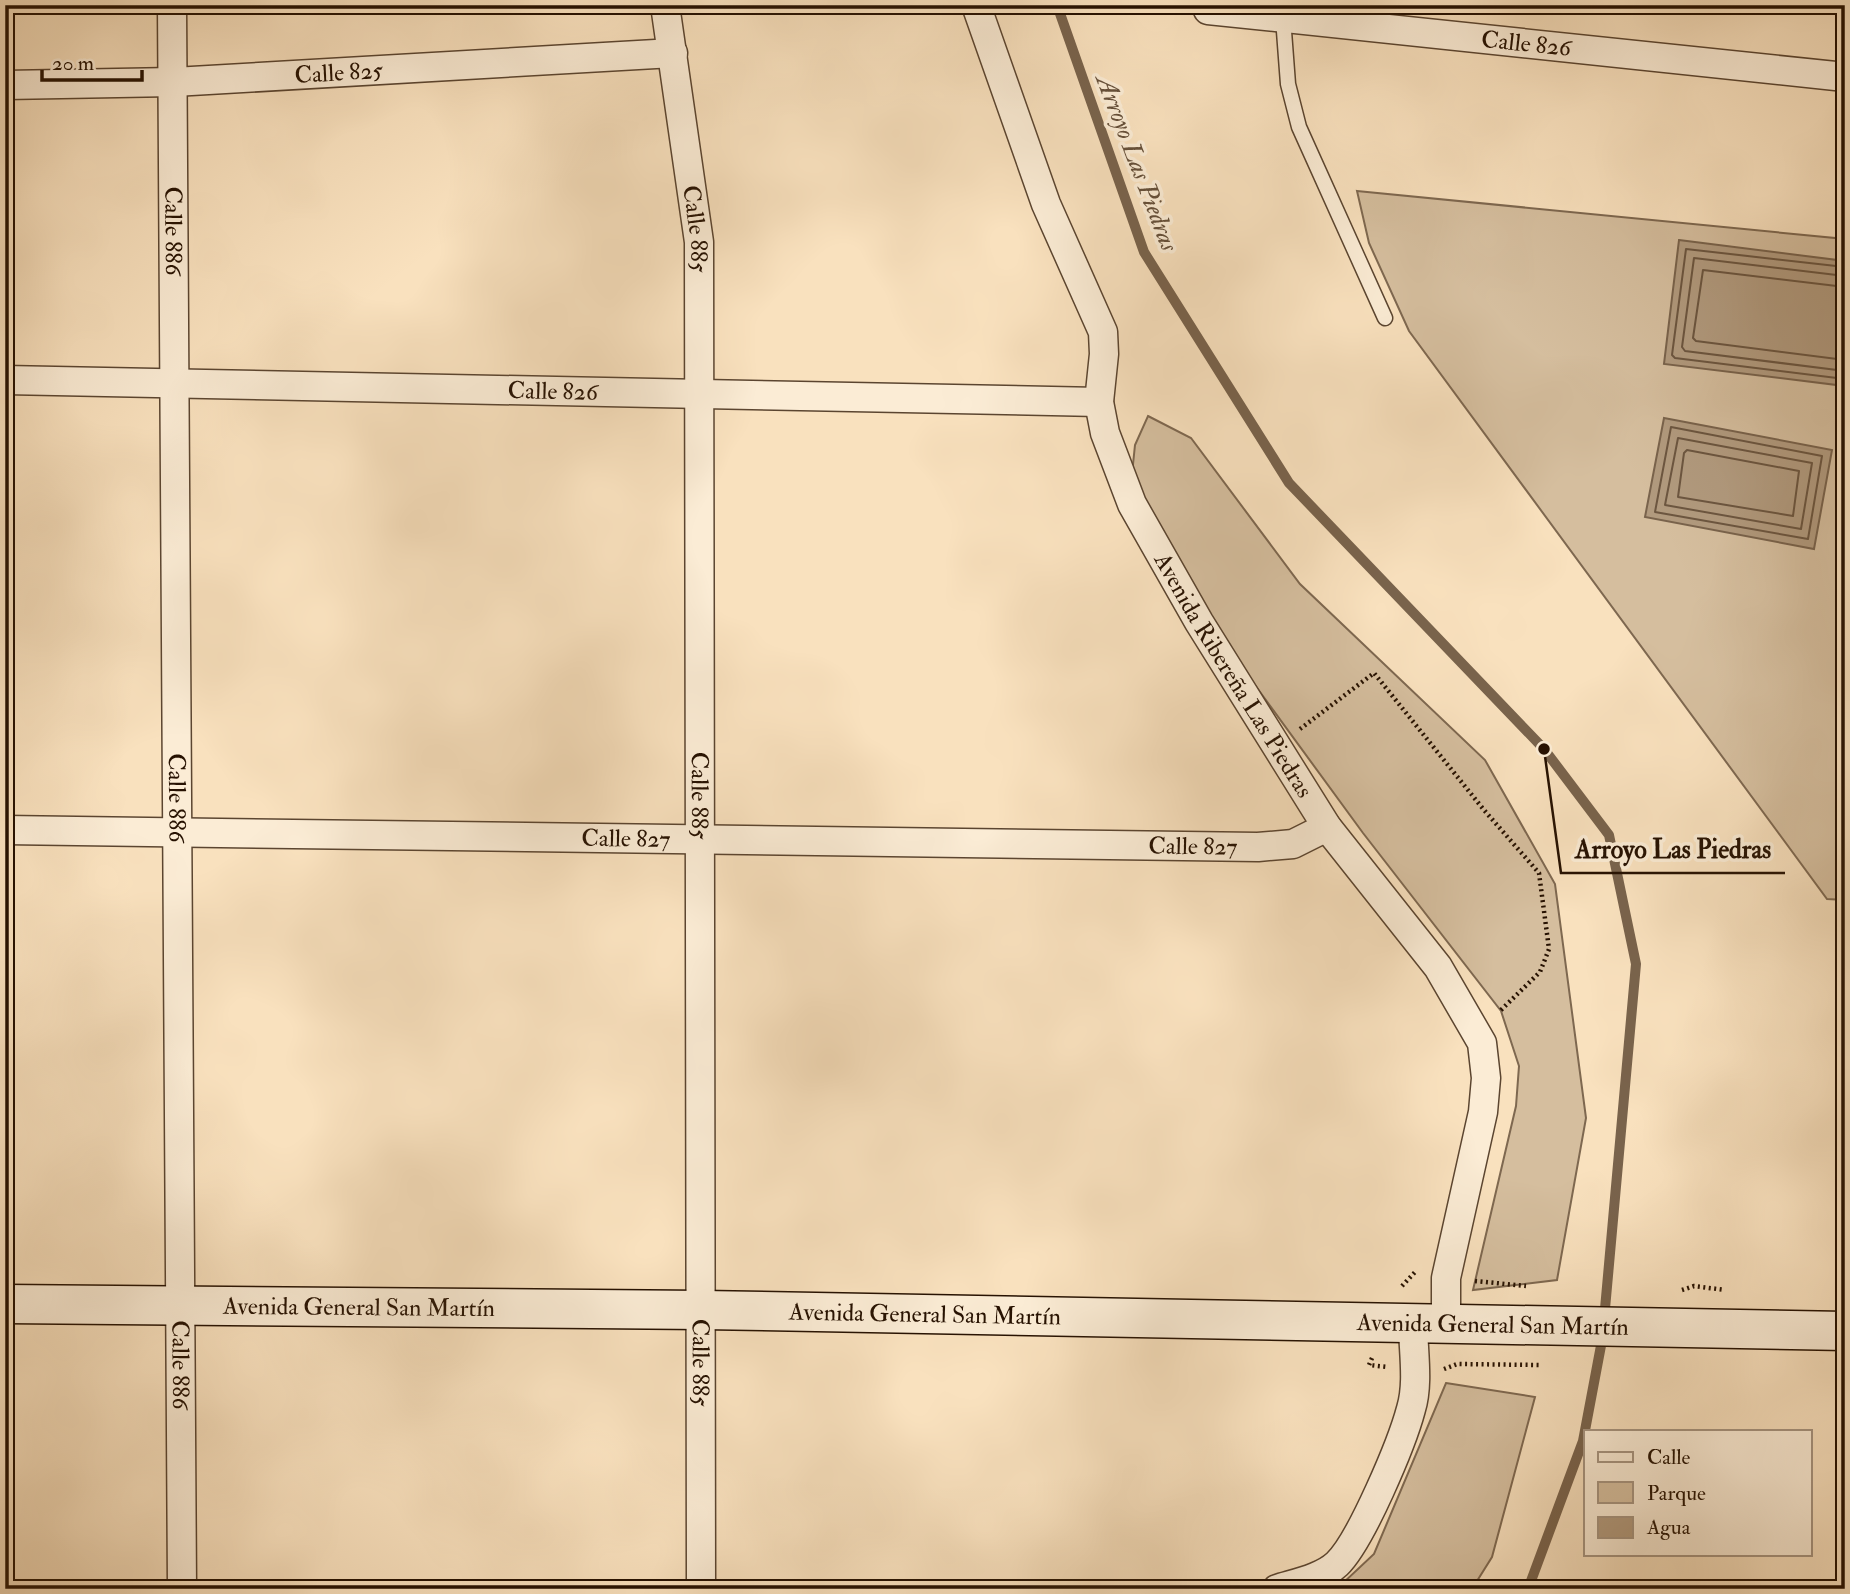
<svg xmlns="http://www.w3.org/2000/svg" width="1850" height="1594" font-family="'IM FELL Double Pica',serif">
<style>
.green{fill:#d5be9e;stroke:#7e6850;stroke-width:2}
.water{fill:#b19a7e;stroke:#79634c;stroke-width:2}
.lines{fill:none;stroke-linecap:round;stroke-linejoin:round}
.shore{stroke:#6c5640;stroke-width:2}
.stream{stroke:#79634c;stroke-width:10}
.service-casing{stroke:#5b4530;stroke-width:17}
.minor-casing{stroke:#5b4530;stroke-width:31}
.secondary-casing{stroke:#261101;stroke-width:41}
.path{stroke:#261101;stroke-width:4.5;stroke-dasharray:2 3.5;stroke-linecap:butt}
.service{stroke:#fbecd5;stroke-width:14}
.minor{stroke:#fbecd5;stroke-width:28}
.secondary{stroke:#fbecd5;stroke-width:38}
.labels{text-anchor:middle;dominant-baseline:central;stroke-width:7;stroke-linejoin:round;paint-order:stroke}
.street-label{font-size:24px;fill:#261101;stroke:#fbecd5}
.water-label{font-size:26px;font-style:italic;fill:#654f39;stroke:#fbecd5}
.leader{fill:none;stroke:#261101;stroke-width:2.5}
.callout-dot{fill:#261101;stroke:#fbecd5;stroke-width:2.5}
.callout-label{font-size:26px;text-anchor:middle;font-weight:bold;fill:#261101;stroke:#fbecd5;stroke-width:7;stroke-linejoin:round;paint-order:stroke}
</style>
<rect width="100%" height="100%" fill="#f9e1be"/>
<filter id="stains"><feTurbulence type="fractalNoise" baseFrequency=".00286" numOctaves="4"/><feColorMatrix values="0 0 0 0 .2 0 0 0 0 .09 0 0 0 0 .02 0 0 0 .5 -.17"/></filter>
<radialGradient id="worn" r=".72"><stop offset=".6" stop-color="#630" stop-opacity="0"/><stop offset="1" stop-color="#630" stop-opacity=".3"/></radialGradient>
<!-- green -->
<path class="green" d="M1357,191L1845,239V900L1827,899L1409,331L1369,243Z
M1148,416L1191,438L1300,584L1485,760L1555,884L1586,1118L1557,1280L1473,1290L1516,1106L1519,1066L1501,1011L1363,833L1200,610L1132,474L1135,445Z
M1446,1383L1535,1397L1492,1557L1472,1589H1331L1341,1585L1374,1554Z"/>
<!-- water -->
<path class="water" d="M1679,240L1845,261V386L1664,364Z
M1664,418L1832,450L1814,549L1645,517Z"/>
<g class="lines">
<!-- shore -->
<path class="shore" d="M1845,267L1686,249L1672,355L1675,358L1845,379
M1845,276L1694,258L1682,347L1685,351L1845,371
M1845,287L1703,270L1693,338L1696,341L1845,360
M1671,427L1822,456L1808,539L1655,512Z
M1678,438L1812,463L1801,529L1665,505Z
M1687,450L1799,471L1793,516L1678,497L1684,453Z"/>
<!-- stream -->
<path class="stream" d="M1057,5L1144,252L1289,483L1544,749L1609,835L1636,964L1604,1320
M1528,1589L1583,1441L1603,1335"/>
<!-- service casing -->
<g class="service-casing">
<path id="service" d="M1283,18L1288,84L1299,127L1385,318"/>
</g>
<!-- minor casing -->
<g class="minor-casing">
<g id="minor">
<path id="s1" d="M172,5L182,1589"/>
<path id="s2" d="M665,5L699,242L701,1589"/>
<path id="s3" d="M976,5L1046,204L1103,332L1104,354L1099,402L1105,433L1132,504L1199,622L1327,827L1438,967L1482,1043L1486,1078L1483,1112L1446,1278V1323"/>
<path id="s4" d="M1208,10L1845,77"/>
<path id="s5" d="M5,85L174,82L673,53"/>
<path id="s6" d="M5,380L1099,402"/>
<path id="s7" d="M5,830L1258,847L1293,844L1327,827"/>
<path d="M1277,1589C1296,1583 1322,1578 1337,1564C1361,1541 1402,1443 1411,1409C1419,1383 1413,1350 1413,1323"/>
</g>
</g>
<!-- secondary casing -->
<g class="secondary-casing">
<g id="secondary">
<path id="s8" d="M5,1304L703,1310L1845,1331"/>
</g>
</g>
<!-- path -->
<path class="path" d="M1300,729L1374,673L1484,810L1539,873L1549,949L1540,972L1500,1011
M1475,1281L1526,1286
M1402,1286L1415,1272
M1682,1290L1694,1286L1725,1290
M1372,1358L1369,1365L1387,1367
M1444,1369L1457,1364L1539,1365"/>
<!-- service -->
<use href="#service" class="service"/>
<!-- minor -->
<use href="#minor" class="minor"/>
<!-- secondary -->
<use href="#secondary" class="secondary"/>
</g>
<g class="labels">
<!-- street labels -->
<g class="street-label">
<text stroke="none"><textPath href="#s4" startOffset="320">Calle 826</textPath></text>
<text stroke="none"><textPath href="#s5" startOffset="334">Calle 825</textPath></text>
<text stroke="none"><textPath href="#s2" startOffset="226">Calle 885</textPath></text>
<text stroke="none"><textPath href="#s1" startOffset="226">Calle 886</textPath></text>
<text stroke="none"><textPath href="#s6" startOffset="548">Calle 826</textPath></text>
<text stroke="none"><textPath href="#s3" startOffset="728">Avenida Ribereña Las Piedras</textPath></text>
<text stroke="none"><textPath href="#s2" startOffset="793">Calle 885</textPath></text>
<text stroke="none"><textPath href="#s1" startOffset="793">Calle 886</textPath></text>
<text stroke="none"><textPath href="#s7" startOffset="621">Calle 827</textPath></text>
<text stroke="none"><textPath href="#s7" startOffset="1188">Calle 827</textPath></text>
<text stroke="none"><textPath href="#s8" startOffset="354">Avenida General San Martín</textPath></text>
<text stroke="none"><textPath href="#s8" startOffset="920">Avenida General San Martín</textPath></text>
<text stroke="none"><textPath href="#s8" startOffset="1488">Avenida General San Martín</textPath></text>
<text stroke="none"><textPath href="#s2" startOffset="1360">Calle 885</textPath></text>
<text stroke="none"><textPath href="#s1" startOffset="1360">Calle 886</textPath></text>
</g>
<!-- water labels -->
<g class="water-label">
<text transform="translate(1137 163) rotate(69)">Arroyo Las Piedras</text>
</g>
</g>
<!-- callouts -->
<path class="leader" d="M1544 749L1561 873H1785"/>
<circle class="callout-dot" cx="1544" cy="749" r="7"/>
<g class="callout-label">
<text x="1673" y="858">Arroyo Las Piedras</text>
</g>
<!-- margin -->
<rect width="1850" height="1594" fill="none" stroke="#f9e1be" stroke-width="28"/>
<rect x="7" y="7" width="1836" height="1580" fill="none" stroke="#261101" stroke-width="3.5"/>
<rect x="14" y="14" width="1822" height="1566" fill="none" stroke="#261101" stroke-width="2"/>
<!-- legend -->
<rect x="1584" y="1430" width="228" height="126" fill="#fbecd5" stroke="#a69480" stroke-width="2"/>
<rect x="1598" y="1452" width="35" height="10" fill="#fbecd5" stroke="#a69480" stroke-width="2"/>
<text x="1647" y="1464" font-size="21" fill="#261101">Calle</text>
<rect x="1598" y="1482" width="35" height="21" fill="#d5be9e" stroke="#a69480" stroke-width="2"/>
<text x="1647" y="1500" font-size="21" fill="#261101">Parque</text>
<rect x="1598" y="1517" width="35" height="21" fill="#b19a7e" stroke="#a69480" stroke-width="2"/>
<text x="1647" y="1534" font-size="21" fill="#261101">Agua</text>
<!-- scale -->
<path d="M42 70v10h100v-10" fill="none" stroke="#261101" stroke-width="3.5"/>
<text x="52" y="70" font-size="21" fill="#261101" stroke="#fbecd5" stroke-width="5" paint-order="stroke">20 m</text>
<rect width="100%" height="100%" filter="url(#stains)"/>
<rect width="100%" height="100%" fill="url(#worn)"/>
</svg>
